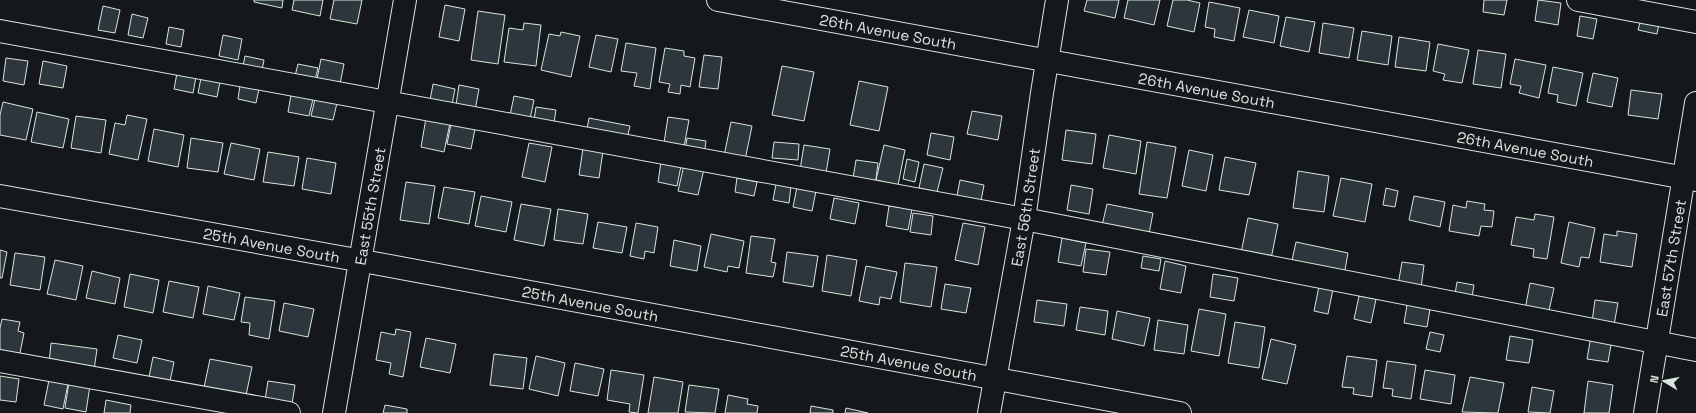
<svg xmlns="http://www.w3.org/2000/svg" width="1696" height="413" font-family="'Space Grotesk',sans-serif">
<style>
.building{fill:#2c363c;stroke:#d8e6dc}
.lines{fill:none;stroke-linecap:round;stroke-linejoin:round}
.minor-casing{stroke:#d8e6dc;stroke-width:24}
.minor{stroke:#14181c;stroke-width:22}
.labels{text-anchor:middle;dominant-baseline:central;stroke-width:3;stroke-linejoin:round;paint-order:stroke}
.street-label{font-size:15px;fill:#d8e6dc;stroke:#14181c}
</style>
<rect width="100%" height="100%" fill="#14181c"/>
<!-- building -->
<path class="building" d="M254,0H283L282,8L254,2Z
M294,0H323L320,16L292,10Z
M334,0H362L357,24L330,19Z
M1087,0H1119L1115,18L1084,11Z
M1128,0H1160L1154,25L1124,18Z
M1173,0H1187L1200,3L1194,32L1167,26Z
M1484,0H1507L1504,15L1483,12Z
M1538,0L1561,3L1558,25L1535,21Z
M1209,2L1240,8L1234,41L1214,37L1215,29L1205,27Z
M445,5L465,9L459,41L439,37Z
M103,6L120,10L115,33L98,30Z
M1249,10L1279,16L1274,43L1243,37Z
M478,11L505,15L498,64L471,60Z
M132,14L148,18L143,38L128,35Z
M1642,15L1660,19L1657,34L1638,30Z
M1580,16L1597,19L1593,39L1577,36Z
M1286,17L1315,22L1309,52L1280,46Z
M524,23L541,25L536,66L504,62L509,28L523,30Z
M1323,23L1354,28L1349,58L1319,53Z
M169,27L184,30L181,47L166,44Z
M1362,31L1392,36L1388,65L1357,60Z
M561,32L580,36L571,77L541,70L549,34L560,36Z
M223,35L242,39L238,60L219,56Z
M596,35L618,39L611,72L589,67Z
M1399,37L1430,42L1426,71L1395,67Z
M626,43L656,48L650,89L634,86L637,73L621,71Z
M1438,44L1469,50L1462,83L1443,80L1445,74L1433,71Z
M665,48L684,51V56L695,58L690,87L681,85L680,94L668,92L670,84L659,82Z
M1478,50L1506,54L1501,88L1473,84Z
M704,55L722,57L718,89L699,87Z
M245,56L264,60L261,75L242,71Z
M6,58L28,61L24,85L3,81Z
M321,59L344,64L339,89L316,84Z
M1515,59L1546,65L1539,98L1519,93L1521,86L1510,84Z
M43,61L67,66L63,88L39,84Z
M298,64L318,68L314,84L294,80Z
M782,66L814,72L804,121L772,115Z
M1553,67L1583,73L1576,106L1557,102L1558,95L1548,93Z
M177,73L196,77L193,93L174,89Z
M1593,73L1618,78L1612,107L1587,102Z
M201,78L220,82L217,97L198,93Z
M859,81L888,87L879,131L850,125Z
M433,84L455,89L451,110L429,106Z
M240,85L259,89L256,103L238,99Z
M459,85L479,89L474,116L455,112Z
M1631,90L1662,94L1658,119L1628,115Z
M291,95L313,99L309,116L288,112Z
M514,96L534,100L529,124L509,120Z
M315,99L337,103L333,120L311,116Z
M3,102L33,109L26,140L0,135V115Z
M536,107L556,110L553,129L533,126Z
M972,111L1002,116L998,140L967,134Z
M37,112L69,119L63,148L31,142Z
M127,115L147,119L138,160L109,154L115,123L125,125Z
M76,116L106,120L101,153L71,148Z
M668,117L689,120L683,152L663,149Z
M426,118L450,123L444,152L421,147Z
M589,118L630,126L626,143L586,135Z
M731,122L752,126L745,160L724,156Z
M451,124L475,129L471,149L447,144Z
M154,129L184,135L178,167L148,161Z
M1066,130L1096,134L1092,164L1062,160Z
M931,133L954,137L950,160L927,155Z
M1109,135L1141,141L1136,174L1103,168Z
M191,138L223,143L218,172L187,168Z
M687,138L706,141L704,155L685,152Z
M774,142L799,144L798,160L772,158Z
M1147,142L1176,147L1167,198L1139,194Z
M231,143L260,149L254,180L224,174Z
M529,143L552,147L545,182L522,177Z
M804,145L830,149L826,173L800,170Z
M884,145L905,150L898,185L876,180Z
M583,148L603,151L599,178L579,175Z
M1189,150L1213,155L1206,191L1182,186Z
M268,152L299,157L294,186L263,182Z
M1225,157L1256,163L1249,195L1219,190Z
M307,158L336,163L331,194L302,189Z
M907,159L919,162L915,182L903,179Z
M856,160L878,163L875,187L852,184Z
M661,162L681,166L677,186L658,182Z
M924,164L943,168L937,192L919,188Z
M684,165L704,169L698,195L678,191Z
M1298,171L1329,176L1324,212L1293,208Z
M737,178L757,182L754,196L735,192Z
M1341,178L1372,184L1365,222L1333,216Z
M960,180L984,185L980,206L956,201Z
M406,182L435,186L429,224L400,220Z
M776,184L791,186L789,203L773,200Z
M1071,185L1093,189L1089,214L1067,210Z
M444,187L475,192L469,224L438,218Z
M797,187L816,191L812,211L793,207Z
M1386,188L1398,191L1395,207L1383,205Z
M481,196L512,202L506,232L475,226Z
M1414,196L1445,202L1440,227L1409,220Z
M834,198L859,203L855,224L830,219Z
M1467,201L1485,204L1484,210L1494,211L1492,227L1481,226L1479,236L1449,231L1453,205L1466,208Z
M521,204L551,209L544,246L514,240Z
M1107,204L1153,213L1148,239L1101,230Z
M889,206L912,209L908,230L886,226Z
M558,209L588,214L583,244L554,240Z
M913,213L933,216L931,235L910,232Z
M1535,214L1554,217L1547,259L1533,257L1534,249L1511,245L1516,217L1534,220Z
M1248,218L1278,224L1271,259L1241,253Z
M598,222L627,227L622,253L593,248Z
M1569,222L1595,228L1589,258L1581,257L1579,267L1561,263Z
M636,223L658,227L654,253L645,251L644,259L630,256Z
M963,223L985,227L978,265L955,260Z
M1617,231L1637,234L1632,267L1600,262L1604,234L1617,236Z
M711,234L744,241L739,268L728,266L727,272L704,267Z
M751,236L775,239L771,262L776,263L773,277L746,273Z
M1062,238L1086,243L1081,266L1058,262Z
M674,240L701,246L697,271L670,266Z
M1296,242L1348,253L1344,275L1291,265Z
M1086,249L1110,252L1106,275L1083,272Z
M0,250L7,252L2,278H0Z
M787,252L818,256L813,287L783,282Z
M15,253L45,257L40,290L10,285Z
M827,255L857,260L851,296L822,291Z
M1143,256L1161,259L1159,271L1141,268Z
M55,260L83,266L76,300L47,294Z
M1165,261L1186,266L1181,293L1160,289Z
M1402,262L1424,265L1421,288L1398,285Z
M905,263L937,267L931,307L900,302Z
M866,266L897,272L891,299L880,297L879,305L859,301Z
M92,271L120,278L115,304L86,298Z
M130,274L159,280L153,313L124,307Z
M1213,274L1238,278L1234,301L1210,297Z
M169,281L199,287L193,318L163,312Z
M1457,282L1474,285L1472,297L1455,294Z
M1530,283L1554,288L1548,315L1525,310Z
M945,284L971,288L966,313L941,309Z
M208,286L240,293L234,320L203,314Z
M1319,286L1333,289L1328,314L1314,311Z
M1359,296L1376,299L1371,323L1354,319Z
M245,297L275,301L269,339L249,335L250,323L241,322Z
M1408,299L1431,303L1427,327L1404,323Z
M1037,300L1067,304L1064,326L1034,322Z
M1595,300L1618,303L1614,325L1592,322Z
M284,303L314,309L308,337L279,331Z
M1080,307L1108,311L1105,335L1076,330Z
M1199,309L1226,314L1219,356L1191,351Z
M1117,311L1150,318L1144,346L1112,339Z
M2,319L20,322L18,331L24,333L19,358L0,355V328Z
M1158,320L1188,325L1184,354L1154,350Z
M1235,322L1265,327L1259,368L1228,363Z
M396,329L411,332L403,377L389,374L391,363L376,360L381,332L395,335Z
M1430,332L1444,335L1440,352L1426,349Z
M118,335L142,340L137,363L113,358Z
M1510,336L1533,340L1529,363L1506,360Z
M1591,336L1612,339L1608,362L1587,359Z
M426,338L456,344L450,373L420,367Z
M1271,339L1296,345L1287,384L1262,379Z
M51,343L97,349L94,370L49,364Z
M494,354L527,358L523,389L490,385Z
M536,356L565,363L558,396L529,389Z
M1347,356L1377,360L1372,397L1353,394L1354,388L1342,387Z
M153,357L174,362L169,386L148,382Z
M210,359L252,367L245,400L203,392Z
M1387,361L1416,365L1411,399L1392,396L1393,389L1383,388Z
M575,363L604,369L598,396L570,391Z
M611,370L644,375L638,413L629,412L630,404L607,400Z
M1425,370L1455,375L1451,404L1420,399Z
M0,376L19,379L16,402L0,400Z
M654,377L683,382L678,413H648Z
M1470,377L1504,383L1498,413L1462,412Z
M49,380L68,384L63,409L44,405Z
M268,381L295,385L292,404L265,400Z
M1588,381L1613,385L1609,413H1584Z
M69,382L90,385L86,412L65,408Z
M689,385L719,389L715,413L685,412Z
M1532,387L1554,391L1550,413L1528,412Z
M728,395L748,399L747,404L758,406L757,413H725Z
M106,400L131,405L130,413H104Z
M385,405L407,409V413H383Z
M811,406L833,410V413H810Z
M846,408L868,413H845Z"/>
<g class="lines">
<!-- minor casing -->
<g class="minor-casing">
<g id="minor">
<path id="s1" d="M718,0L1696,180"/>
<path d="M1578,0L1696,22"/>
<path d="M0,31L1024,219L1696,350"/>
<path id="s2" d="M0,196L379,264L1180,413"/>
<path d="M0,361L289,413"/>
<path id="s3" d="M334,413L405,0"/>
<path id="s4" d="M989,413L1024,219L1042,93L1057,0"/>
<path id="s5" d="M1645,413L1696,103"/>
</g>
</g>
<!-- minor -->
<use href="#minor" class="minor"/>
</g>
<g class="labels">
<!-- street labels -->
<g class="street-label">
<text stroke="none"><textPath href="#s1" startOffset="173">26th Avenue South</textPath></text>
<text stroke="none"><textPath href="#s1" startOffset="497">26th Avenue South</textPath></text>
<text stroke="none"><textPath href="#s1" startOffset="821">26th Avenue South</textPath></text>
<text stroke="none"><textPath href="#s3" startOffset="210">East 55th Street</textPath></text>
<text stroke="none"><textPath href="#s4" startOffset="209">East 56th Street</textPath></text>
<text stroke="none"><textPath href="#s2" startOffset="276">25th Avenue South</textPath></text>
<text stroke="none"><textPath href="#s5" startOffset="157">East 57th Street</textPath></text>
<text stroke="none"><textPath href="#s2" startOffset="600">25th Avenue South</textPath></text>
<text stroke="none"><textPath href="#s2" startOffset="924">25th Avenue South</textPath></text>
</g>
</g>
<!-- north arrow -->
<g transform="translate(1664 381) rotate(280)" stroke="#14181c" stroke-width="3" paint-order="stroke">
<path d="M0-3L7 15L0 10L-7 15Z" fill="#d8e6dc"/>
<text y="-6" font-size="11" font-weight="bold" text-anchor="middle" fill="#d8e6dc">N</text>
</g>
</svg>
